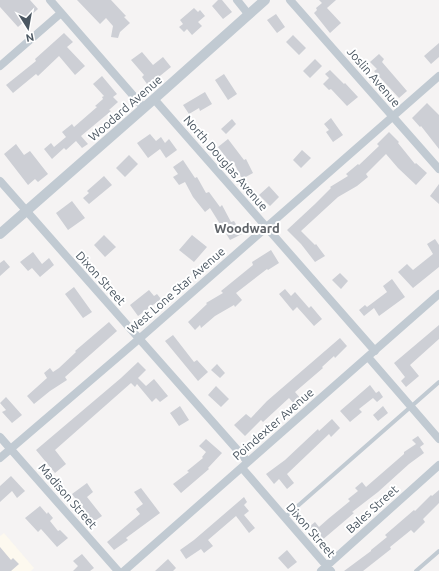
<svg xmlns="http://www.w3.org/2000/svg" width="439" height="571" font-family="Ubuntu,sans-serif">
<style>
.commercial{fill:#fdf9ef}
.building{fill:#cdcfd5}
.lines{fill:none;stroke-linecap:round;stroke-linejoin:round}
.service{stroke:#c1cad2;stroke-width:4}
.minor{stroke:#c1cad2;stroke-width:8}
.tertiary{stroke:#c1cad2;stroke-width:10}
.labels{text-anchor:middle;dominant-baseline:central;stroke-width:4;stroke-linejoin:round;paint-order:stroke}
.street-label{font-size:12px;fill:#4a5661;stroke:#fff}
.neighbourhood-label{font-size:13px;font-weight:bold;fill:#5f6368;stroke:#fff}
</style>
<rect width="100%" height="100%" fill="#f5f3f3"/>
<!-- commercial -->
<path class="commercial" d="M4,533L34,568L31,571H0V536Z"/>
<!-- building -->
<path class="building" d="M0,0H30L38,9L18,27L0,7Z
M77,0H111L126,16L124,17L130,23L120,32L118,38L111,37L113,26L106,18L100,24Z
M218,0H222L232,12L223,19L212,6Z
M319,0H336L327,8L341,23L330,33L314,13L317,10L316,8L322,3Z
M194,8L198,12L200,10L205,16L198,22L202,26L192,35L187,29L184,32L179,27L183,24L180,20Z
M276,14L285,27L277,33L267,20Z
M64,33L73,42L67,47L85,66L75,75L59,56L38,76L36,74L13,93L6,85L36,61L35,59Z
M293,35L306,48L299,55L286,42Z
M439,43V57L431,64L424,56Z
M142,52L153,65L163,57L171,67L150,84L149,82L147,84L142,77L144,75L131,60Z
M379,54L384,59L382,62L407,91L399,98L374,71L377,69L370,62Z
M315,59L322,66L310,78L303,71Z
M330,70L344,84L345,83L358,97L347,106L331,89L329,90L323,84L329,78L325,74Z
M224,74L237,94L228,100L215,80Z
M102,76L117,94L113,97L118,102L109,110L111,111L81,136L88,144L82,148L76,141L66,150L64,148L52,159L44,149L51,143L54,147L66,137L62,132L72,124L74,127L97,107L95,106L103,99L102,97L104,96L93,84Z
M205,92L212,104L200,111L199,108L189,114L183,105Z
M427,103L439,115V149L421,126L420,127L412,118Z
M331,118L343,135L333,142L326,132L329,130L324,124Z
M232,119L236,124L226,134L221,129Z
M389,132L399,142L398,143L415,164L416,163L427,173L416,185L398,168L386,154L366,174L368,177L357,186L338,197L301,231L315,245L316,244L325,256L315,262L301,244L287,230L315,204L331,188L330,187L348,176L346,174L358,164L359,165L379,146L377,144Z
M150,134L156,141L161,137L165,143L169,139L177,150L166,158L160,149L148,158L137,143Z
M228,139L244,160L246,159L253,173L242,179L234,163L232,165L218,147Z
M16,144L24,155L30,151L48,174L38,182L35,179L28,185L4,154Z
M302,150L311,158L301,168L293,160Z
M129,155L138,164L125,177L116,168Z
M183,160L195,178L197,177L206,193L209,192L220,207L222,205L231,222L234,221L242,234L230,240L210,208L205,212L193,197L185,182L179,185L173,177L178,174L173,167Z
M104,176L112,185L89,204L83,198L89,193L87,191Z
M439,184V204L430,196Z
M269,186L279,197L270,206L259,195Z
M72,201L85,218L68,230L56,213Z
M104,235L116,247L105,257L94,245Z
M192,235L207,247L194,262L179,250Z
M435,239L439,245V267L413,288L398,272L407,264L413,270L433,254L427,244Z
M271,250L279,263L268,270L267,269L236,293L242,300L235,307L234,305L215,316L201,328L200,325L195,330L188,322L207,304L206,303L223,293L221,291L253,265L252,262Z
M33,252L42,264L49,258L54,265L40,277L32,268L28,271L20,262Z
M4,260L10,267L0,276V263Z
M340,273L348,281L341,289L332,280Z
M392,279L405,297L379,316L374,308L364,316L359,310L365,305L367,307L387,292L383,286Z
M74,287L92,312L83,318L65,294Z
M285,289L291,296L295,292L309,308L311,306L322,319L314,326L297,307L293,311L279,294Z
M149,290L154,296L157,294L161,299L138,316L130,305Z
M109,322L117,331L65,377L67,380L50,391L34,404L27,396L47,378L44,373L50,368L53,372L59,368L76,352L75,351Z
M439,325V339L410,365L419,376L406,387L401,381L405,377L394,363Z
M173,335L194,362L197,360L208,372L198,381L165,341Z
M340,338L347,346L335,358L334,356L322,367L323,368L295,392L301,399L295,405L289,398L263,422L261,420L245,436L234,425L246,414L251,418L267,401Z
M138,362L146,370L138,378L146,386L154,379L168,396L160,402L156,398L152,402L137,384L135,387L131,383L55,450L66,464L55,473L36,450L121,378Z
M217,364L225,373L220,378L211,370Z
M370,385L376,393L379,391L383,397L377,402L373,398L359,409L362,412L350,422L340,411Z
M216,386L229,399L221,407L208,395Z
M6,397L22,415L12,423L2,412L6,410L0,403Z
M180,406L189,420L179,426L170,413Z
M383,406L388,413L378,421L373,415Z
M332,419L340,428L331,437L329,434L287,474L294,483L287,489L279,479L274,484L266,474L285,460L318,429L319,431Z
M418,436L424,444L420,447L424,453L409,464L378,492L352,512L354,513L321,541L309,527L315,522L319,527L328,519L350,501L348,499L358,491L355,488L362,482L366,487L404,454V452L416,444L412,440Z
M206,439L222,453L208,468L209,469L181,493L173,484L189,472L187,471L203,458L202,457L206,452L199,446Z
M11,476L25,491L17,498L12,491L0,502V486Z
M87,483L93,492L87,497L102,516L93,522L72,494Z
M141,488L160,513L126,538L128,540L114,550L107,542L140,514L136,509L143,504L134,492Z
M439,490V503L423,519L425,522L414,533L411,530L390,547L391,549L363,571H344L371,551V550L387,537L385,535L414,510L415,511L431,495L432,496Z
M244,497L247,502L244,505L249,511L244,515L255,528L249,533L236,516L208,540L213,546L204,553L201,549L186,559L180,550L194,540Z
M40,506L47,514L48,512L53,518L50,521L58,531L60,530L68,538L57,547L41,529L38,532L25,518Z
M0,547L11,560L13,558L19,564L11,571H0Z
M287,550L297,562L288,569L278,558Z
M82,554L94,568L90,571H73L78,566L73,561Z
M168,559L176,568L173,571H155Z"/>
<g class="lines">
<!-- service -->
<path class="service" d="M284,518L439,382
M416,571L439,551"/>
<!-- minor -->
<path class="minor" d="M50,0L144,108
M237,0L249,15
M290,0L439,169
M0,66L61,13
M154,99L375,351
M0,181L248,462
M368,357L439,439
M0,437L118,571
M0,458L139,339L439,76
M242,468L331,571
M124,571L439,294
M321,571L439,465"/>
<!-- tertiary -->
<path class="tertiary" d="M0,234L154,99L265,0"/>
</g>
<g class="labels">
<!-- street labels -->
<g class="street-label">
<text transform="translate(374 77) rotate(49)">Joslin Avenue</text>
<text transform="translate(125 108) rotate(-41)">Woodard Avenue</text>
<text transform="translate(226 163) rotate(49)">North Douglas Avenue</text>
<text transform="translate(101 278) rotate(48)">Dixon Street</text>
<text transform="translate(176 290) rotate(-41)">West Lone Star Avenue</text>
<text transform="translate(273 424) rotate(-41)">Poindexter Avenue</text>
<text transform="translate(68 496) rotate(49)">Madison Street</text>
<text transform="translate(372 509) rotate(-42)">Bales Street</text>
<text transform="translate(311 530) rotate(49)">Dixon Street</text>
</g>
<!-- neighbourhood labels -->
<g class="neighbourhood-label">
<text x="247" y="228">Woodward</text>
</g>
</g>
<!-- north arrow -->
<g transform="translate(28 28) rotate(169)" stroke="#ffffff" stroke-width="3" paint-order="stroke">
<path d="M0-3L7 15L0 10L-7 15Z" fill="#4a5661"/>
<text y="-6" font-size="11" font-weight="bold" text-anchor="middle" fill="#4a5661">N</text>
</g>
</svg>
